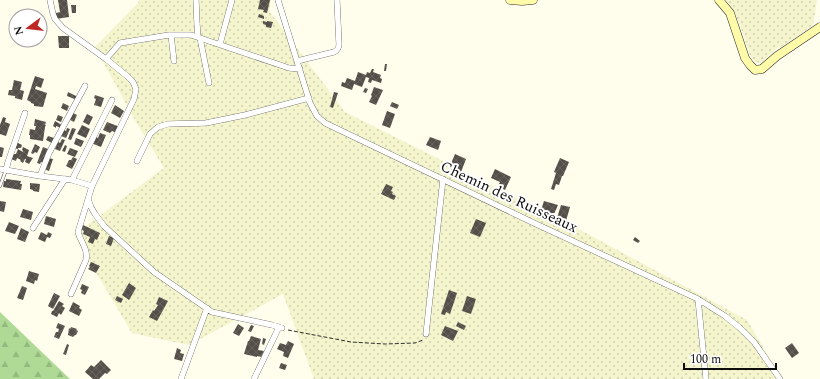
<svg xmlns="http://www.w3.org/2000/svg" width="820" height="379" font-family="Spectral,serif">
<style>
.farmland{fill:url(#farmland-dots)}
.forest{fill:url(#forest-firs)}
.building{fill:url(#building-cross-hatch)}
.lines{fill:none;stroke-linecap:round;stroke-linejoin:round}
.lane-casing{stroke:#404040;stroke-width:3.5}
.street-casing{stroke:#404040;stroke-width:6}
.secondary-casing{stroke:#2f2f2f;stroke-width:9}
.path{stroke:#2f2f2f;stroke-width:1;stroke-dasharray:4 2;stroke-linecap:butt}
.lane{stroke:#fff;stroke-width:2.5}
.street{stroke:#fff;stroke-width:5.5}
.secondary{stroke:#fffba8;stroke-width:8}
.labels{text-anchor:middle;dominant-baseline:central;stroke-width:4;stroke-linejoin:round;paint-order:stroke}
.street-label{font-size:15px;fill:#0d0d0d;stroke:#fff}
</style>
<defs>
<pattern id="farmland-dots" width="8" height="8" patternUnits="userSpaceOnUse"><rect width="8" height="8" fill="#f4f4cd"/><path d="M2 2h.1M6 6h.1" fill="none" stroke="#d0d0af" stroke-width="1.8" stroke-linecap="round"/></pattern>
<pattern id="forest-firs" width="22" height="20" patternUnits="userSpaceOnUse"><rect width="22" height="20" fill="#afda96"/><path d="M5 1l3.5 6h-7zM16 11l3.5 6h-7z" fill="#95ba80"/></pattern>
<pattern id="building-cross-hatch" width="8" height="8" patternUnits="userSpaceOnUse"><rect width="8" height="8" fill="#554f49"/><path d="M0 0l8 8M0 8l8-8" fill="none" stroke="#68645f"/></pattern>
</defs>
<rect width="100%" height="100%" fill="#fffdec"/>
<!-- farmland -->
<path class="farmland" d="M139,0H271L269,11L345,112L571,225L747,320L782,379H314L283,294L189,345L132,333L74,235L164,168L136,122L95,47L138,3Z
M725,0H817L813,25L784,45L776,49L761,63L755,62L750,55L739,22L732,7Z"/>
<!-- forest -->
<path class="forest" d="M0,312L70,379H0Z"/>
<!-- building -->
<path class="building" d="M58,0H67L69,17L56,19V13L60,12Z
M260,0H270L267,13L263,12L264,10L258,9Z
M71,5H76V13H72Z
M259,14L264,16V19L258,17Z
M263,21L267,22V21L273,22L271,28L266,27V25L263,24Z
M58,36H69V48H59Z
M385,64H387L386,71H384Z
M372,69H374L373,72L381,75L380,78L382,79L381,83L372,80L371,83L368,82L369,78L366,77L362,87L354,84L352,90L341,86L342,82L345,83L347,78L355,81L358,72L366,75L367,72L370,73Z
M35,76L44,79L41,88L36,86L35,89L47,93L43,107L34,106V104L31,103V102L27,100Z
M14,80L22,82L20,90L24,91L22,100L15,98V96L8,95L9,90H12Z
M374,87L383,90L376,105L369,102L372,96L371,95Z
M365,88L368,89L366,93L363,92Z
M68,92L78,97L77,100L67,96Z
M334,92L338,93L333,108L330,107Z
M95,95L104,98L101,107L94,105L96,99L94,98Z
M392,102L399,105L397,109L390,106Z
M63,103L69,106L67,111L61,108Z
M115,105L124,111L120,118L111,113Z
M387,111L395,114L390,128L382,125Z
M73,113L77,115L74,122L70,120Z
M87,114L93,117L89,125L83,122Z
M58,115L63,117L61,122L56,120Z
M3,117L6,118L5,122L10,124L6,136L0,134V125Z
M35,119L46,122L45,125H46L45,127L43,141L30,139V135H29L30,129L35,130L36,126H34Z
M55,121L62,125L61,128L56,126V128L53,126Z
M107,122L120,127L117,133L112,131L110,133L103,130Z
M82,125L90,129L86,138L77,134Z
M67,128L70,129L66,138L61,136L64,130L66,131Z
M72,128L76,129L71,140L68,139Z
M100,133L106,135L101,147L91,143L94,136L98,138Z
M48,136L54,138L52,143L46,140Z
M430,137L441,141L438,150L426,145Z
M76,138L84,141L81,147L74,144Z
M62,139L65,140L60,151L55,149L58,142L60,143Z
M16,142L22,145L21,148H18V149L14,148Z
M35,144L40,147L37,153L35,152L33,154L31,153Z
M65,145L67,146L65,152L62,151Z
M0,147L4,148L2,157H0Z
M23,147L29,150L27,156L33,158L29,164L25,162L26,159H25L23,163L20,161L21,160L17,158L16,161L11,159L13,154H16L18,149L23,152V151L22,150Z
M43,147L48,149L44,163L41,162L40,164L37,163Z
M70,148L78,151L75,157L67,154Z
M455,154L466,159L461,172L458,170L456,175L448,171Z
M73,157L77,159L72,169L66,166L69,160H71Z
M48,158L53,159L49,171L44,169Z
M560,158L569,162L563,176H562L559,185L556,184L554,190L551,189L556,173L554,172Z
M495,169L511,177L505,190L498,186L500,182L491,178Z
M6,179L21,181L20,184H22L21,190L3,187L4,181H6Z
M30,183L40,184L39,192L33,191V190L30,189Z
M386,184L393,187L391,191L393,192L392,194L396,196L394,200L381,194Z
M0,201L6,202L4,212L0,211Z
M544,201L558,205L554,214L541,210Z
M561,205L570,207L566,221L557,218Z
M23,209L33,212L31,220L20,217Z
M46,216L56,219L54,227L44,224Z
M476,219L486,223L480,237L470,233Z
M9,222L19,226L15,234L5,231Z
M83,225L100,233L97,240L95,239L93,244L88,242L90,237L83,234L84,231L81,229Z
M21,228L29,232L25,242L17,239Z
M41,232L47,235L48,232L52,234L50,238L47,237L45,242L38,239Z
M109,236L114,238L111,246L106,244Z
M635,237L640,241L638,243L633,240Z
M91,262L100,266L96,273L88,269L90,267L89,266Z
M29,271L39,274L37,281L35,280L34,284L26,281Z
M129,283L136,288L129,300L122,295Z
M82,284L89,287L85,295L81,293L82,290L80,289Z
M22,286L27,288L23,300L17,298Z
M449,290L457,293L450,314L446,312L445,315L441,314Z
M54,293L60,296L53,309L48,306Z
M117,296L123,299L121,303L115,300Z
M467,296L476,299L471,314L462,311Z
M159,297L168,301L157,321L149,317L153,310L154,311L158,305L156,304Z
M59,301L64,304L62,306L65,308L61,315L59,313L57,317L51,314L52,311H53Z
M73,302L80,306L79,308L82,310L79,316L69,311Z
M458,322L466,326L464,330L456,326Z
M58,323L65,326L59,339L54,337L56,332H58L59,329L56,328Z
M238,324L244,328L239,336L233,333Z
M251,325L254,326L251,332L248,331Z
M445,326L458,331L453,341L441,335Z
M71,327L77,329L76,330L78,331L76,335H75L73,337L68,335L69,328L70,329Z
M251,336L261,339L258,350L264,351L261,357L257,356V357L244,354L248,341H249Z
M263,338L266,339L264,345L262,344Z
M288,341L294,344L288,358L283,356L284,352L277,349L280,343L286,345Z
M792,343L799,353L792,358L785,348Z
M67,344L69,345L66,355L63,354Z
M177,348L181,350L180,353L184,354L182,361L174,359Z
M101,360L111,370L107,374L105,373L99,379H93L85,372L91,365L94,367Z
M281,363L287,365L285,370L279,368Z"/>
<g class="lines">
<!-- lane casing -->
<g class="lane-casing">
<path id="lane" d="M0,186L6,170"/>
</g>
<!-- street casing -->
<g class="street-casing">
<path id="street" d="M196,0L197,24L198,37
M278,0L310,103L317,116L325,123L536,224L698,299L725,316L740,328L754,342L780,379
M171,35L174,61
M200,38L209,83
M220,44L232,0
M106,59L120,43L169,35H191L289,68L300,69
M297,61L334,52C338,50 339,48 339,44L337,0
M137,161L150,134L158,127L168,124L206,123L245,115L309,98
M0,169L40,176L72,180L92,186L134,99L136,89L133,82L127,76L106,59L63,28L55,19L53,14L50,0
M6,170L8,162L25,113
M40,176L49,153L85,86
M72,180L112,100
M88,199L91,207L95,214L104,226L142,261L154,272L212,312L272,325L282,328
M33,228L65,179
M71,294L86,260C88,248 81,243 78,232L92,186
M698,299L706,379
M426,334L443,179
M181,379L207,308
M254,379L279,327"/>
</g>
<!-- secondary casing -->
<g class="secondary-casing">
<path id="secondary" d="M510,0L522,1L533,0
M719,0L730,13L745,58L750,65L755,70L762,69L777,56L820,27"/>
</g>
<!-- path -->
<path class="path" d="M288,330L351,342L385,344L415,343L423,340"/>
<!-- lane -->
<use href="#lane" class="lane"/>
<!-- street -->
<use href="#street" class="street"/>
<!-- secondary -->
<use href="#secondary" class="secondary"/>
</g>
<g class="labels">
<!-- street labels -->
<g class="street-label">
<text transform="translate(509 197) rotate(25)">Chemin des Ruisseaux</text>
</g>
</g>
<!-- north arrow -->
<g transform="translate(28 28) rotate(255)"><circle r="19" fill="#ffffff" stroke="#9e9e9e"/>
<path d="M0-3L7 15L0 10L-7 15Z" fill="#bd2825"/>
<text y="-6" font-size="11" font-weight="bold" text-anchor="middle" fill="#0d0d0d">N</text>
</g>
<!-- scale -->
<path d="M684 363v6h92v-6" fill="none" stroke="#0d0d0d" stroke-width="2"/>
<text x="690" y="363" font-size="12" fill="#0d0d0d" stroke="#ffffff" stroke-width="3" paint-order="stroke">100 m</text>
</svg>
